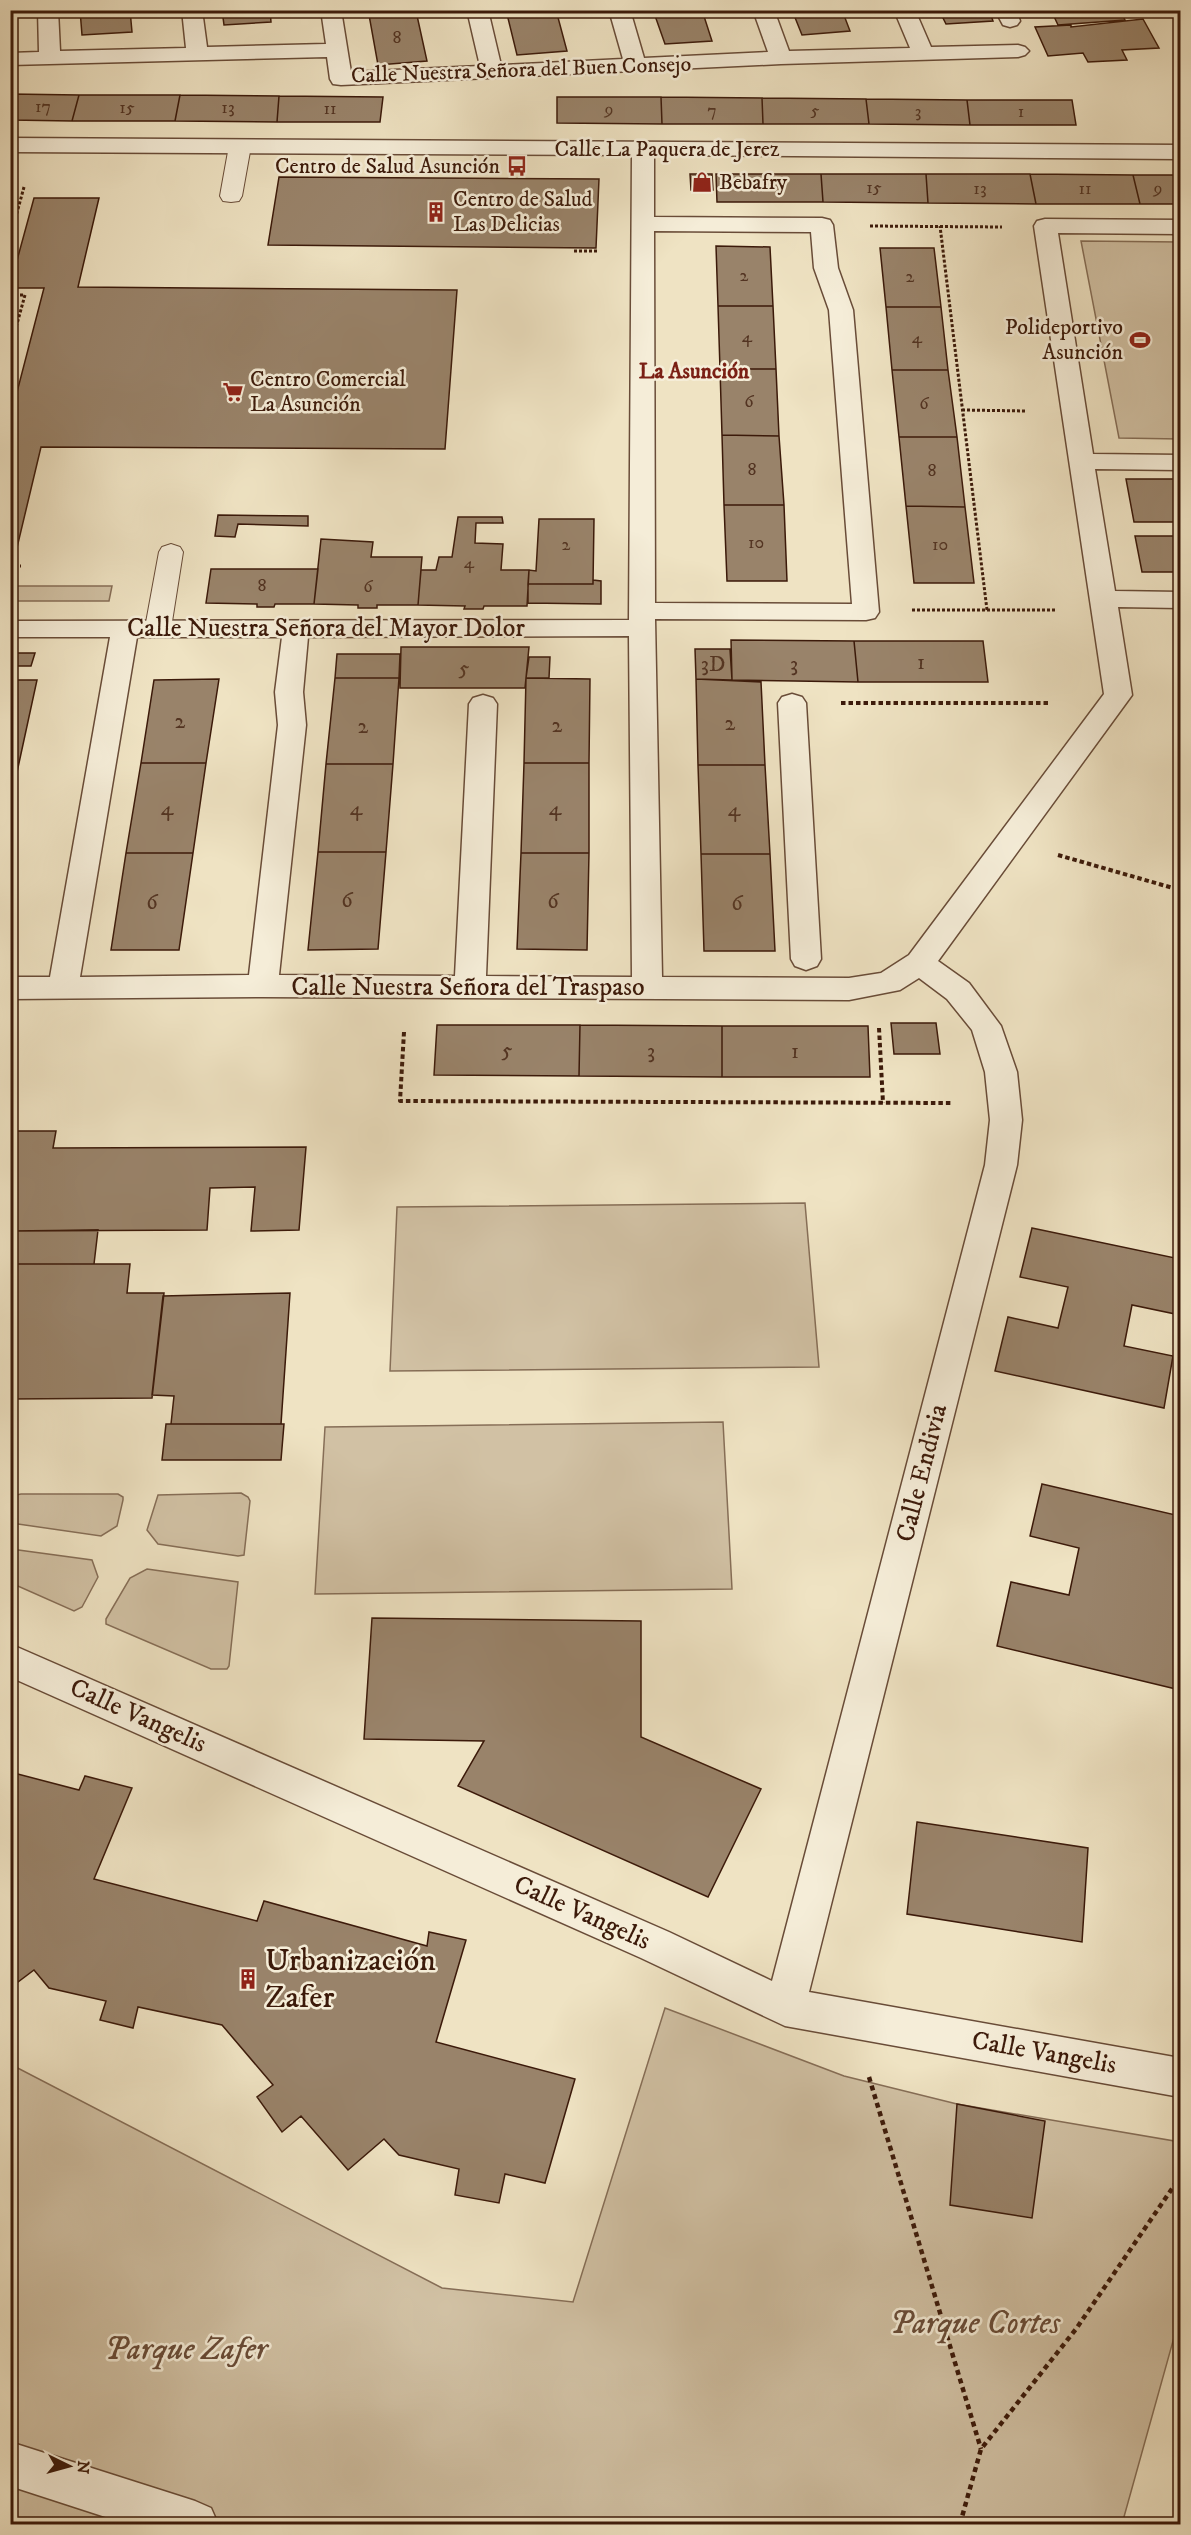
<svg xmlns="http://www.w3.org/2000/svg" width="1191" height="2535" font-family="'IM FELL DW Pica',serif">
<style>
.green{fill:#d1c1a4;stroke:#866e57;stroke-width:1.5}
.building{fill:#99836a;stroke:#3c1a0a;stroke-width:1.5}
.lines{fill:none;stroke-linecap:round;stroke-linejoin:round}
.service-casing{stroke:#694c38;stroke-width:2}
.pedestrian-casing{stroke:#694c38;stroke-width:3}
.minor-casing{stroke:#694c38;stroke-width:3}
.path-far2{stroke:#3c1a0a;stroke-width:3;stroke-dasharray:3 2;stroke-linecap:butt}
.path-far1{stroke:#3c1a0a;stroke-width:4;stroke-dasharray:4.5 3;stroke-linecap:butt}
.path{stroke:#3c1a0a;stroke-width:4.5;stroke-dasharray:5 4;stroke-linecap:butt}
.service{fill:#f5edd8;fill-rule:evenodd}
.pedestrian{fill:#f5edd8;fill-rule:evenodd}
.minor{fill:#f5edd8;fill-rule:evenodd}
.labels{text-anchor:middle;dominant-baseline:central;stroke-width:5;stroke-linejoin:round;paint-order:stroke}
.far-number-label{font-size:18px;fill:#533422}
.far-street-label{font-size:22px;fill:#3c1a0a;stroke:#f5edd8}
.far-poi-label{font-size:22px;fill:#3c1a0a;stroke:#f5edd8;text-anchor:start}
.far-neighbourhood-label{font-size:22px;font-weight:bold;fill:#7a1f14;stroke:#f5edd8}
.number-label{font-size:22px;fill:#533422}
.street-label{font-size:26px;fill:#3c1a0a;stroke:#f5edd8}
.near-poi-label{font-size:32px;fill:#3c1a0a;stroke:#f5edd8;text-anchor:start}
.near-park-label{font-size:32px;font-style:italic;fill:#694c38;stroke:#f5edd8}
</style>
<rect width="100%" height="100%" fill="#efe3c3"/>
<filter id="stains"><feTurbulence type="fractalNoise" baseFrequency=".00333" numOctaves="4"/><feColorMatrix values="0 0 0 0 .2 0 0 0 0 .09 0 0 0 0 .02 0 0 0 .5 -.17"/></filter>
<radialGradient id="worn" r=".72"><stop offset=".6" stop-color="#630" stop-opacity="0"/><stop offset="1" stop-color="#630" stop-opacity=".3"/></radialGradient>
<!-- green -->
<path class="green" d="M1081,241L1180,242V439L1119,438Z
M11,586H112L109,601H11Z
M805,1203L819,1367L390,1371L397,1207Z
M723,1422L732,1589L315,1594L325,1427Z
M241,1493L248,1497L250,1501L244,1555L238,1556L158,1544L147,1530L158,1495Z
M21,1494H118L123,1497V1500L117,1526L101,1536L11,1523V1496Z
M11,1549L92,1560L98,1577L82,1607L74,1611L11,1583Z
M147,1569L238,1582L229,1666L227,1669H211L106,1624V1619L130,1578Z
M665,2008L844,2076L957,2104L1180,2142V2316L1122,2524H11L10,2064L442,2288L573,2302Z"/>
<!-- building -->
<path class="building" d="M80,10H130L132,32L82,35Z
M222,10H270L271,22L224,25Z
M368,10H416V11L369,15Z
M506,10H556L567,51L517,55Z
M653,10H702L712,41L665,44Z
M792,10H842L850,31L802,35Z
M939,10H989L993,21L946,24Z
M1051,10H1120L1125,20L1058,25Z
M416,11L427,61L378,65L369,15Z
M1143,19L1159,48L1122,50L1127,60L1088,62L1083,53L1048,56L1035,27L1071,25V27Z
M10,94L79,95L72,121L10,120Z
M79,95H180L175,121H72Z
M180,95L279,96L277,122L175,121Z
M279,96L383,97L380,122H277Z
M557,97H661L662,124L557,123Z
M661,97L762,98L763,124H662Z
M762,98L866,99L869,124H763Z
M866,99L967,100L970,125L869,124Z
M967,100H1072L1076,125H970Z
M690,174H712L713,190H691Z
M716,174H821L823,202H717Z
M821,174H926L928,203L823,202Z
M926,174H1030L1036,204L928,203Z
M1030,174L1133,175L1140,204H1036Z
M1133,175H1180V204H1140Z
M279,177L599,179L596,248L268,245Z
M34,198H99L78,287L457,290L445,449L41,447L15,556H10V419L44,288H10V286Z
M716,246L770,247L773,306H718Z
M880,248H934L941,307H886Z
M718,306H773L776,369H720Z
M886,307H941L948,370H892Z
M720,369H776L779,436L722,435Z
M892,370H948L957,437H899Z
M722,435L779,436L784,505H724Z
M899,437H957L965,507L906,506Z
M1126,479H1180V522H1134Z
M724,505H784L787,581H727Z
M906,506L965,507L974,583H914Z
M218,515L308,516V526L238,524L235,537L215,536Z
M458,517H502L503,523H476L475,543L503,544L501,570H529L527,606H484L483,609H464L465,606L418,605L421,570H436L439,557H452Z
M539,519H594L593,584H528L529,570L536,571Z
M1135,536H1180V572H1142Z
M321,539L373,542L371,557H422L418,605H377V608H358V605L314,604Z
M211,569H318L314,604H275L274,607H257V604L206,603Z
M593,580L601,581V604L528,603V584H593Z
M731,640L854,641L858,682L732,680Z
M854,641H983L988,682H858Z
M401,647H529L525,688H400Z
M695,649H730L732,680L696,679Z
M17,653H35L31,666H13Z
M337,654H400L399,678H335Z
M529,657H550L549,678H526Z
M335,678H399L393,764H326Z
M526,678L590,679L589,763H524Z
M219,679L206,763H141L154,680Z
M696,679L761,682L765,765H698Z
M10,680H37L19,763H10Z
M10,763H19L10,804Z
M141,763H206L193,853H126Z
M524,763H589V853H521Z
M326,764H393L386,852H318Z
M698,765H765L770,854H701Z
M318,852H386L378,949L308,950Z
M126,853H193L179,950H111Z
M521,853H589L587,950L517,949Z
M701,854H770L775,951H704Z
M891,1023H936L940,1054H894Z
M437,1025H580L579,1076L434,1075Z
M580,1025L722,1026V1077L579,1076Z
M722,1026H868L870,1077H722Z
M10,1131H56L53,1148L306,1147L299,1230L251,1231L255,1187L210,1188L207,1230L10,1231Z
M1032,1228L1180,1259V1315L1132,1305L1124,1346L1173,1356L1164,1408L995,1371L1008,1317L1058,1328L1068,1287L1020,1277Z
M98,1230L94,1264H10V1231Z
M10,1264H130L127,1293H164L152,1398L10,1399Z
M290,1293L281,1424H171L174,1396L152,1395L163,1296Z
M166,1424H284L281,1460H162Z
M1042,1484L1180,1516V1690L997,1646L1011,1582L1069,1595L1079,1548L1030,1536Z
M372,1618L641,1621V1737L761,1789L708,1897L458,1786L484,1741L364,1739Z
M10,1772L79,1790L85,1776L132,1788L94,1879L257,1921L264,1901L427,1946L429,1932L466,1940L436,2042L575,2079L545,2183L505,2174L499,2203L455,2195L459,2169L399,2155L384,2139L348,2170L301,2116L282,2132L257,2097L273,2085L222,2025L138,2007L133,2028L100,2020L106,2001L49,1988L34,1970L10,1988Z
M917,1822L1088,1848L1082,1942L907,1914Z
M957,2104L1045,2121L1032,2218L950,2205Z"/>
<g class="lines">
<!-- service casing -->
<g class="service-casing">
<path id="service" d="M240,140L247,142L251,146L242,196L239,201L231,202L223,201L220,196L229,146L233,142Z
M171,544L180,547L183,552L171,628L167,634L158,636L149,634L145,628L159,552L162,547Z"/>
</g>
<!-- pedestrian casing -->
<g class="pedestrian-casing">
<path id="pedestrian" d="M995,10H1016L1020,21L1017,25L1010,27L1003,25Z
M792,694L802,697L806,703L821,959L817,966L806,970L795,966L791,959L778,703L782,697Z"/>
</g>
<!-- minor casing -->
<g class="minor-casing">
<path id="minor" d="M38,10H58L60,51L186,48L182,10H202L207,47L326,44L321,10H341L351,72L480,66L467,10H488L501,65L623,59L609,10H630L644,58L768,52L753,10H774L789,51L910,48L894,10H915L931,47L1018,45L1025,47L1029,51L1025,55L1018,57L781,64L341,85L333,84L330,79L327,57L10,65V53L39,52Z
M10,138L1180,145V159L654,155V217L822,218L830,220L833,225L838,268L853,310L879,612L875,618L866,620L655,619L662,977L849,978L881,973L909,955L1104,694L1034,226L1037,221L1045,219L1180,220V234L1058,233L1093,454L1180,455V470L1095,469L1115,591L1180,592V608L1118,607L1132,695L938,961L969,983L1001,1026L1017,1072L1022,1120L1017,1165L809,1992L1180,2058V2097L785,2026L641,1958L10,1677V1644L669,1932L772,1981L985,1165L990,1120L985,1072L972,1030L947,999L919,978L900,990L849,1000L263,997L10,999V977H50L110,637H10V621L629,620L632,155L10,152ZM654,231L811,232L814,268L829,310L852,604L655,603ZM629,636L632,977L486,976L497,704L493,698L483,695L473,698L469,704L455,976L279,975L306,725L303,692L308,637ZM137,637H282L275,692L278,725L249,975L80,977Z
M10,2442L195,2501L211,2508L218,2524H127L10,2486Z"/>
</g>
<!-- path-far2 -->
<path class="path-far2" d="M870,226L1002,227
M10,238L24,187
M574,251H597
M10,295H25L10,349
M962,410L1027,411
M10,566H21
M912,610H987L940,226
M987,610H1056"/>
<!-- path-far1 -->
<path class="path-far1" d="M841,703H1051
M1058,855L1173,888H1180
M879,1028L883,1103
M404,1032L400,1101L953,1103"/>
<!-- path -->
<path class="path" d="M869,2077L981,2449
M960,2524L981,2449L1076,2329L1180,2177"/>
<!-- service -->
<use href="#service" class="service"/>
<!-- pedestrian -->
<use href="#pedestrian" class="pedestrian"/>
<!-- minor -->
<use href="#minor" class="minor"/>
</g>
<!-- icons -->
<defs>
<g id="bus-bare" transform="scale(1.62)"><path d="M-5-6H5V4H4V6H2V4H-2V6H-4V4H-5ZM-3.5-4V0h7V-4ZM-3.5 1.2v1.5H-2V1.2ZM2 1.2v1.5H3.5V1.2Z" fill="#8f2418" stroke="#f5edd8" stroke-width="2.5" paint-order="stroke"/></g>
<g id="shop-bare" transform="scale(1.62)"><path d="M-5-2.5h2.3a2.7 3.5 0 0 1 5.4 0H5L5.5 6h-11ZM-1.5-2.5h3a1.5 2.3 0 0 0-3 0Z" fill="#8f2418" stroke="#f5edd8" stroke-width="2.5" paint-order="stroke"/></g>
<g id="building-bare" transform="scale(1.62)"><path d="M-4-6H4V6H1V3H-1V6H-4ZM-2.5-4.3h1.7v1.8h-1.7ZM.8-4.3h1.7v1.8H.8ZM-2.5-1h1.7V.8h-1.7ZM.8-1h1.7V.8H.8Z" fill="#8f2418" stroke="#f5edd8" stroke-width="2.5" paint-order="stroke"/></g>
<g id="stadium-bare" transform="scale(1.62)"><path d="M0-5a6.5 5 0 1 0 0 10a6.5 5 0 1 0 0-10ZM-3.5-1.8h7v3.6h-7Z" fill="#8f2418" stroke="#f5edd8" stroke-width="2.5" paint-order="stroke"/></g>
<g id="supermarket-bare" transform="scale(1.62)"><path d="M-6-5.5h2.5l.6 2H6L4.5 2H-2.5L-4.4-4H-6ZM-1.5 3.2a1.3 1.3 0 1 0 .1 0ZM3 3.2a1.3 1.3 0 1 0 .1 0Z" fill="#8f2418" stroke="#f5edd8" stroke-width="2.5" paint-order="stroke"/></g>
</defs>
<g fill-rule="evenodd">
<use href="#bus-bare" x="517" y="166"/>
<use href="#shop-bare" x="702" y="182"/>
<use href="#building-bare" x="436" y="212"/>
<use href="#stadium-bare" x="1140" y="340"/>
<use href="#supermarket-bare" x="233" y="392"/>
<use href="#building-bare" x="248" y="1979"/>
</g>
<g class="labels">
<!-- far-number labels -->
<g class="far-number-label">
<text x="397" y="38">8</text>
<text x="43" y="107">17</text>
<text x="127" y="108">15</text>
<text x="228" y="108">13</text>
<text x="330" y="109">11</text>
<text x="609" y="110">9</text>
<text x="712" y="111">7</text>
<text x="815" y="111">5</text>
<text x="918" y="112">3</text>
<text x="1021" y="112">1</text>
<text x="874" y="188">15</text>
<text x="980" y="189">13</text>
<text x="1085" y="189">11</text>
<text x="1158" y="189">9</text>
<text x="744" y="276">2</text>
<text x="910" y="277">2</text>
<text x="747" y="337">4</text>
<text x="917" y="338">4</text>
<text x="749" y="402">6</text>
<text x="924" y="404">6</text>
<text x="752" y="470">8</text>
<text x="932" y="471">8</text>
<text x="756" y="543">10</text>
<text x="566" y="545">2</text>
<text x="940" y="545">10</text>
<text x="469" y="563">4</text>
<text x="262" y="586">8</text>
<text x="368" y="587">6</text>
</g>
<!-- far-street labels -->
<g class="far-street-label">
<text transform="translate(521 70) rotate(-2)">Calle Nuestra Señora del Buen Consejo</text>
<text x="667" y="149">Calle La Paquera de Jerez</text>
</g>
<!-- far-poi labels -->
<g class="far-poi-label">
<text x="500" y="166" text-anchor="end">Centro de Salud Asunción</text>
<text x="719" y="182">Bebafry</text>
<text x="453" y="199">Centro de Salud<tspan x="453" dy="25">Las Delicias</tspan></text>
<text x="1123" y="327" text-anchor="end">Polideportivo<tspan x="1123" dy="25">Asunción</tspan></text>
<text x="250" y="379">Centro Comercial<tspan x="250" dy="25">La Asunción</tspan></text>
</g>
<!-- far-neighbourhood labels -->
<g class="far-neighbourhood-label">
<text x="694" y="371">La Asunción</text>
</g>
<!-- number labels -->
<g class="number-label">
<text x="921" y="662">1</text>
<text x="713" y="664">3D</text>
<text x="794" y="664">3</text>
<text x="464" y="668">5</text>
<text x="180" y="721">2</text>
<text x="730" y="723">2</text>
<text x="557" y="725">2</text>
<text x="363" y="726">2</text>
<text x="167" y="808">4</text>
<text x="356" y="808">4</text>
<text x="555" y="808">4</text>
<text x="734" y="809">4</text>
<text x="347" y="900">6</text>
<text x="553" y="901">6</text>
<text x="152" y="902">6</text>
<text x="737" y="903">6</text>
<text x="507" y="1050">5</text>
<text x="651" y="1051">3</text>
<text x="795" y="1051">1</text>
</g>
<!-- street labels -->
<g class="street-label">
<text x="326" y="628">Calle Nuestra Señora del Mayor Dolor</text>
<text x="468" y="987">Calle Nuestra Señora del Traspaso</text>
<text transform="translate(922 1473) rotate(-76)">Calle Endivia</text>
<text transform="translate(138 1716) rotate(24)">Calle Vangelis</text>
<text transform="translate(582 1913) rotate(24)">Calle Vangelis</text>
<text transform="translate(1044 2053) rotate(10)">Calle Vangelis</text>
</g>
<!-- near-poi labels -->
<g class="near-poi-label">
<text x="265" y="1961">Urbanización<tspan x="265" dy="37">Zafer</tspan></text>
</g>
<!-- near-park labels -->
<g class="near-park-label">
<text x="975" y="2324">Parque Cortes</text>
<text x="186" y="2350">Parque Zafer</text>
</g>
</g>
<!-- margin -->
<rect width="1191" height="2535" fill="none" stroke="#efe3c3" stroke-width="36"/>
<rect x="12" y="12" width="1167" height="2511" fill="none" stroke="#3c1a0a" stroke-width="3"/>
<rect x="18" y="18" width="1155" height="2499" fill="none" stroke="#3c1a0a" stroke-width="1.5"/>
<!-- north arrow -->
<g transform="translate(69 2466) rotate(95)" stroke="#f5edd8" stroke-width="4.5" paint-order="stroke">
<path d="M0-4.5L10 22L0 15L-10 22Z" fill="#3c1a0a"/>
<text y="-9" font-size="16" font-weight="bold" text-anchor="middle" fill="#3c1a0a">N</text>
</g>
<rect width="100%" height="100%" filter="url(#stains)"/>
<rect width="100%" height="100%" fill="url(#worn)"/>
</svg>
